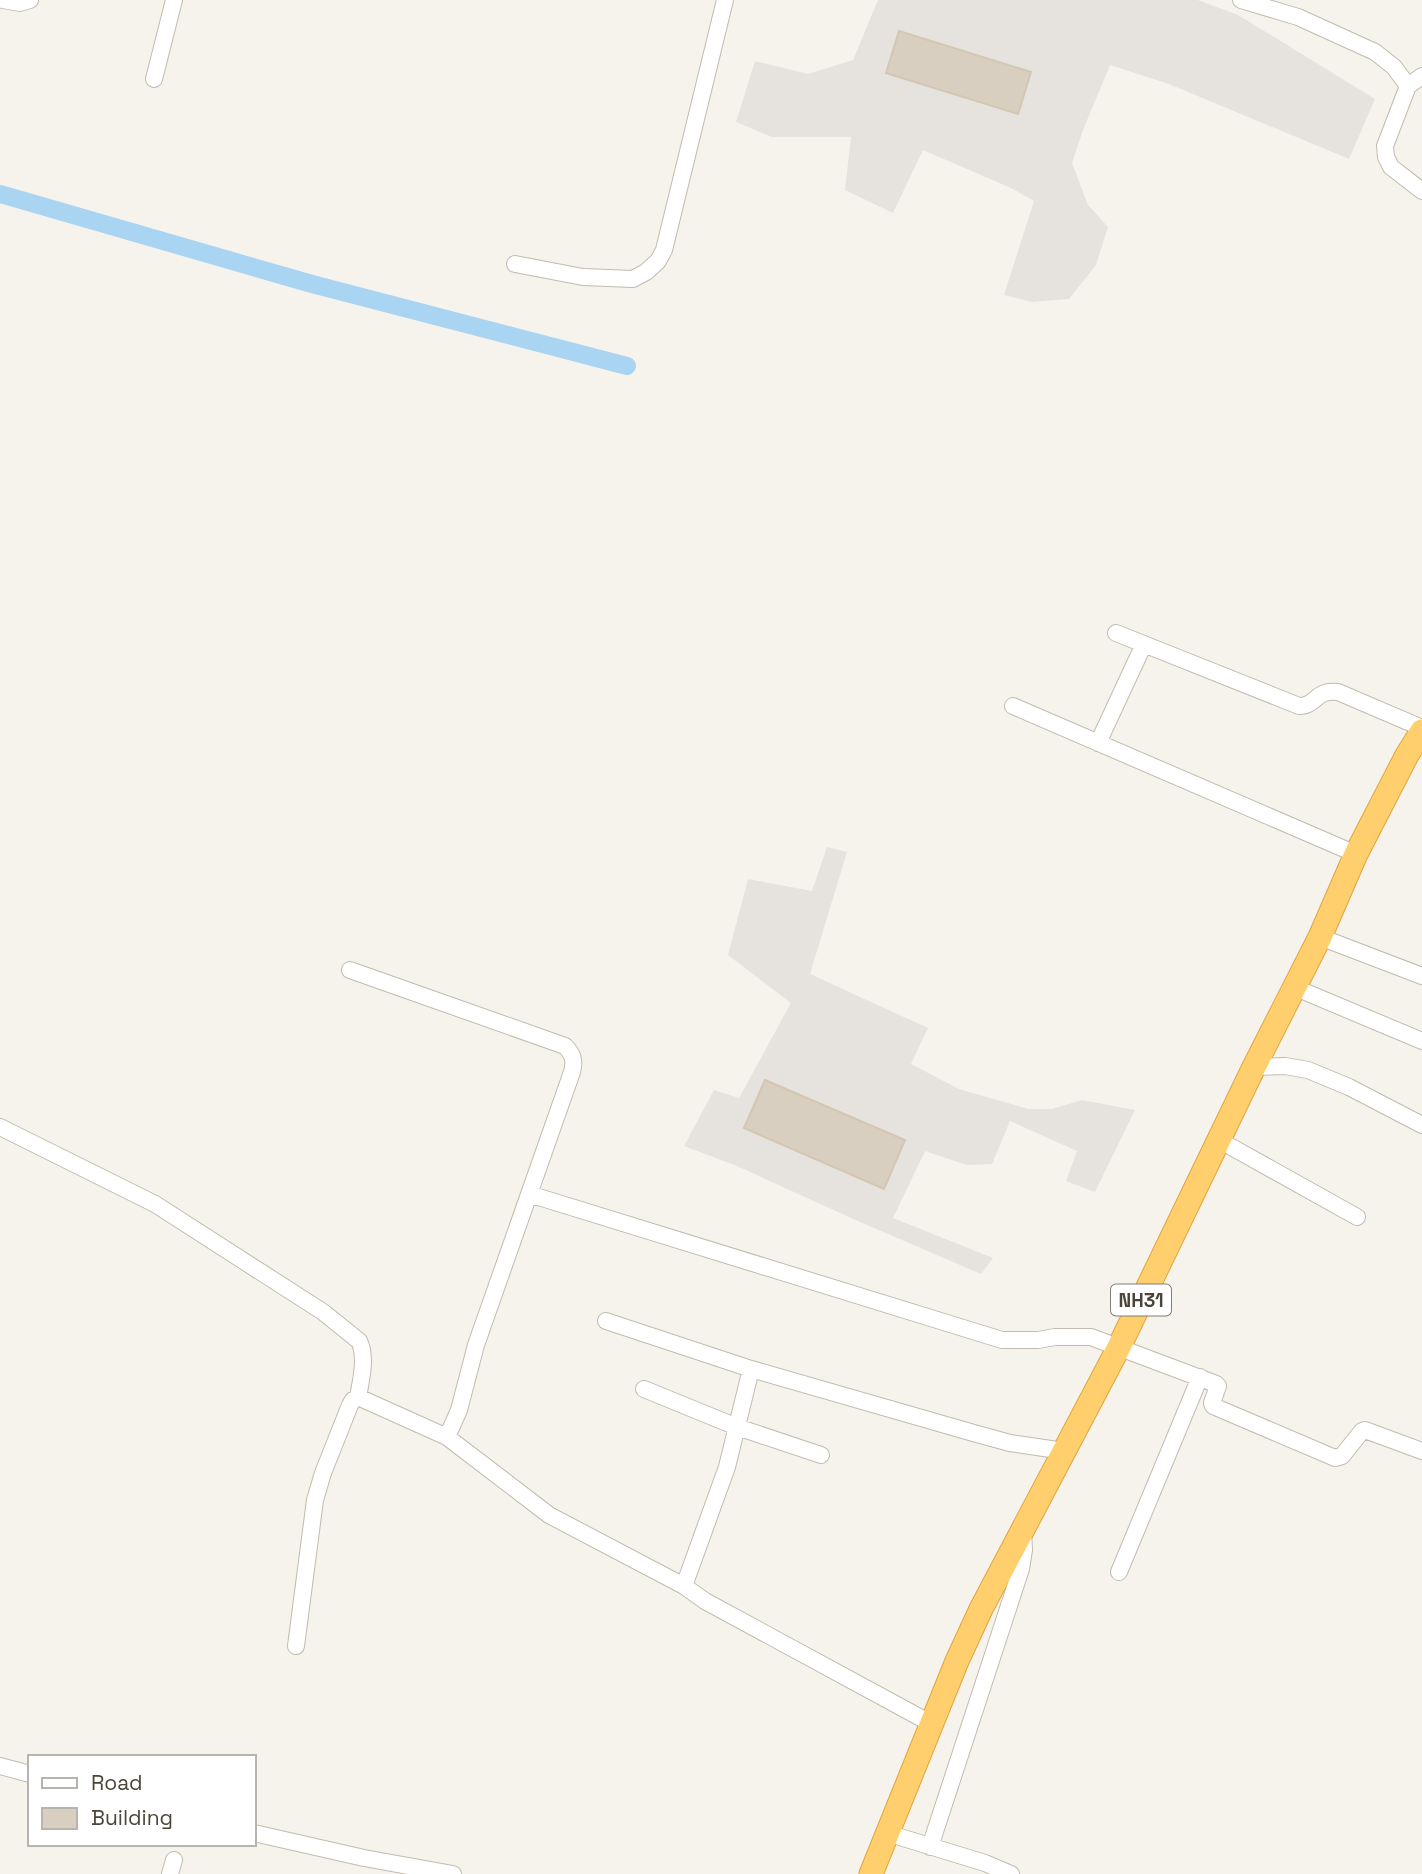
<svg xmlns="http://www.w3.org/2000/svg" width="1422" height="1874" font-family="'Space Grotesk',sans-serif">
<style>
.industrial{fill:#e6e2dd}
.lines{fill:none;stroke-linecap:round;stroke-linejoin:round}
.canal{stroke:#a9d4f2;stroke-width:18}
.building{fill:#d8cfc1;stroke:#d3c7b4;stroke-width:2}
.minor-casing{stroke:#c2bbae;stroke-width:18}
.highway-casing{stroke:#e0a43c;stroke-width:25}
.minor{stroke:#fff;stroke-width:16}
.highway{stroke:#ffcf6e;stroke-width:23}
.labels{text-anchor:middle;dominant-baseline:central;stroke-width:7;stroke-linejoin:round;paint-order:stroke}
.shield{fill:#fff;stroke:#817c74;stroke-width:2}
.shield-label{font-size:19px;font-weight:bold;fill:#4b4439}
</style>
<rect width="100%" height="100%" fill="#f6f3ec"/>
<!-- industrial -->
<path class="industrial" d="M878,0H1198L1238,15L1375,99L1349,159L1169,84L1110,65L1083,130L1072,163L1088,205L1108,227L1096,265L1069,299L1032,302L1004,295L1034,201L1011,188L923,150L893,213L845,190L851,137H772L736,122L755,61L808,74L853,60Z
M827,847L847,852L810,974L928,1028L911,1064L959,1089L1028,1109H1052L1082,1100L1135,1110L1095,1192L1066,1181L1077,1151L1010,1121L992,1164L967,1165L925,1151L893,1218L993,1258L981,1274L851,1218L737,1166L684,1146L714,1090L739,1098L791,1003L728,955L748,879L812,891Z"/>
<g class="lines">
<!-- canal -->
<path class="canal" d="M0,194L312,284L627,366"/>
</g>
<!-- building -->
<path class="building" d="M899,31L1031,72L1018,114L886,73Z
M765,1080L905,1140L884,1189L744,1128Z"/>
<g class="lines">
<!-- minor casing -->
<g class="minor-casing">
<path id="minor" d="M3,0L20,3L30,0
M1241,0L1298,17L1375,52L1394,67L1408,86
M1422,76L1408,86L1385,146L1386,157L1391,167L1422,191
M154,79L174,0
M515,264L583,277L633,279L646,272L658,261L664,250L725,0
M1116,633L1299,706C1317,706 1315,689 1338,692L1422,728
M1013,706L1356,854
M1098,743L1144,644
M1320,937L1422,976
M350,970L565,1046C573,1054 575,1061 572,1072L476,1345L459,1410L447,1437
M1296,988L1422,1041
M1254,1067L1285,1066L1308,1070L1349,1087L1422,1125
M0,1127L155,1204L323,1312L359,1341C367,1357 361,1380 358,1397
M1219,1140L1357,1217
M529,1194L1002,1340H1038L1055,1337H1091L1216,1384L1218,1386L1212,1403L1213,1406L1335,1458L1342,1456L1362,1431L1365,1430L1422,1451
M606,1321L751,1369L977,1434L1010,1443L1064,1451
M644,1389L737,1427L821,1455
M1119,1572L1200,1377
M684,1586L727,1467L751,1369
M296,1646L315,1500L323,1473L350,1405L353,1400L358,1397L447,1437L549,1515L684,1586L705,1601L932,1724
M0,1766L30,1774
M254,1833L364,1858L453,1874
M887,1833L985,1863L1011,1874
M930,1847L1021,1569L1024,1550L1023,1531
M170,1874L174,1860"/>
</g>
<!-- highway casing -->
<g class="highway-casing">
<path id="highway" d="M871,1874L957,1661L981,1609L1119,1347L1254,1067L1320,937L1356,854L1407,755L1422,731"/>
</g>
<!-- minor -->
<use href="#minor" class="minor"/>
<!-- highway -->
<use href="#highway" class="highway"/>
</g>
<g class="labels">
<!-- shield labels -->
<rect class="shield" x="1111" y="1284.5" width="60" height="31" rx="5"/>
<g class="shield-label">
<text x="1141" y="1300">NH31</text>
</g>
</g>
<!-- legend -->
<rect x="28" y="1755" width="228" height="91" fill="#ffffff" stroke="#b7b4b0" stroke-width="2"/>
<rect x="42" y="1778" width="35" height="10" fill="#ffffff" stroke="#b7b4b0" stroke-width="2"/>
<text x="91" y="1790" font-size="21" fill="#4b4439">Road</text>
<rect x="42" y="1808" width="35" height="21" fill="#d8cfc1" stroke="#b7b4b0" stroke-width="2"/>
<text x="91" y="1825" font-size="21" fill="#4b4439">Building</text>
</svg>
